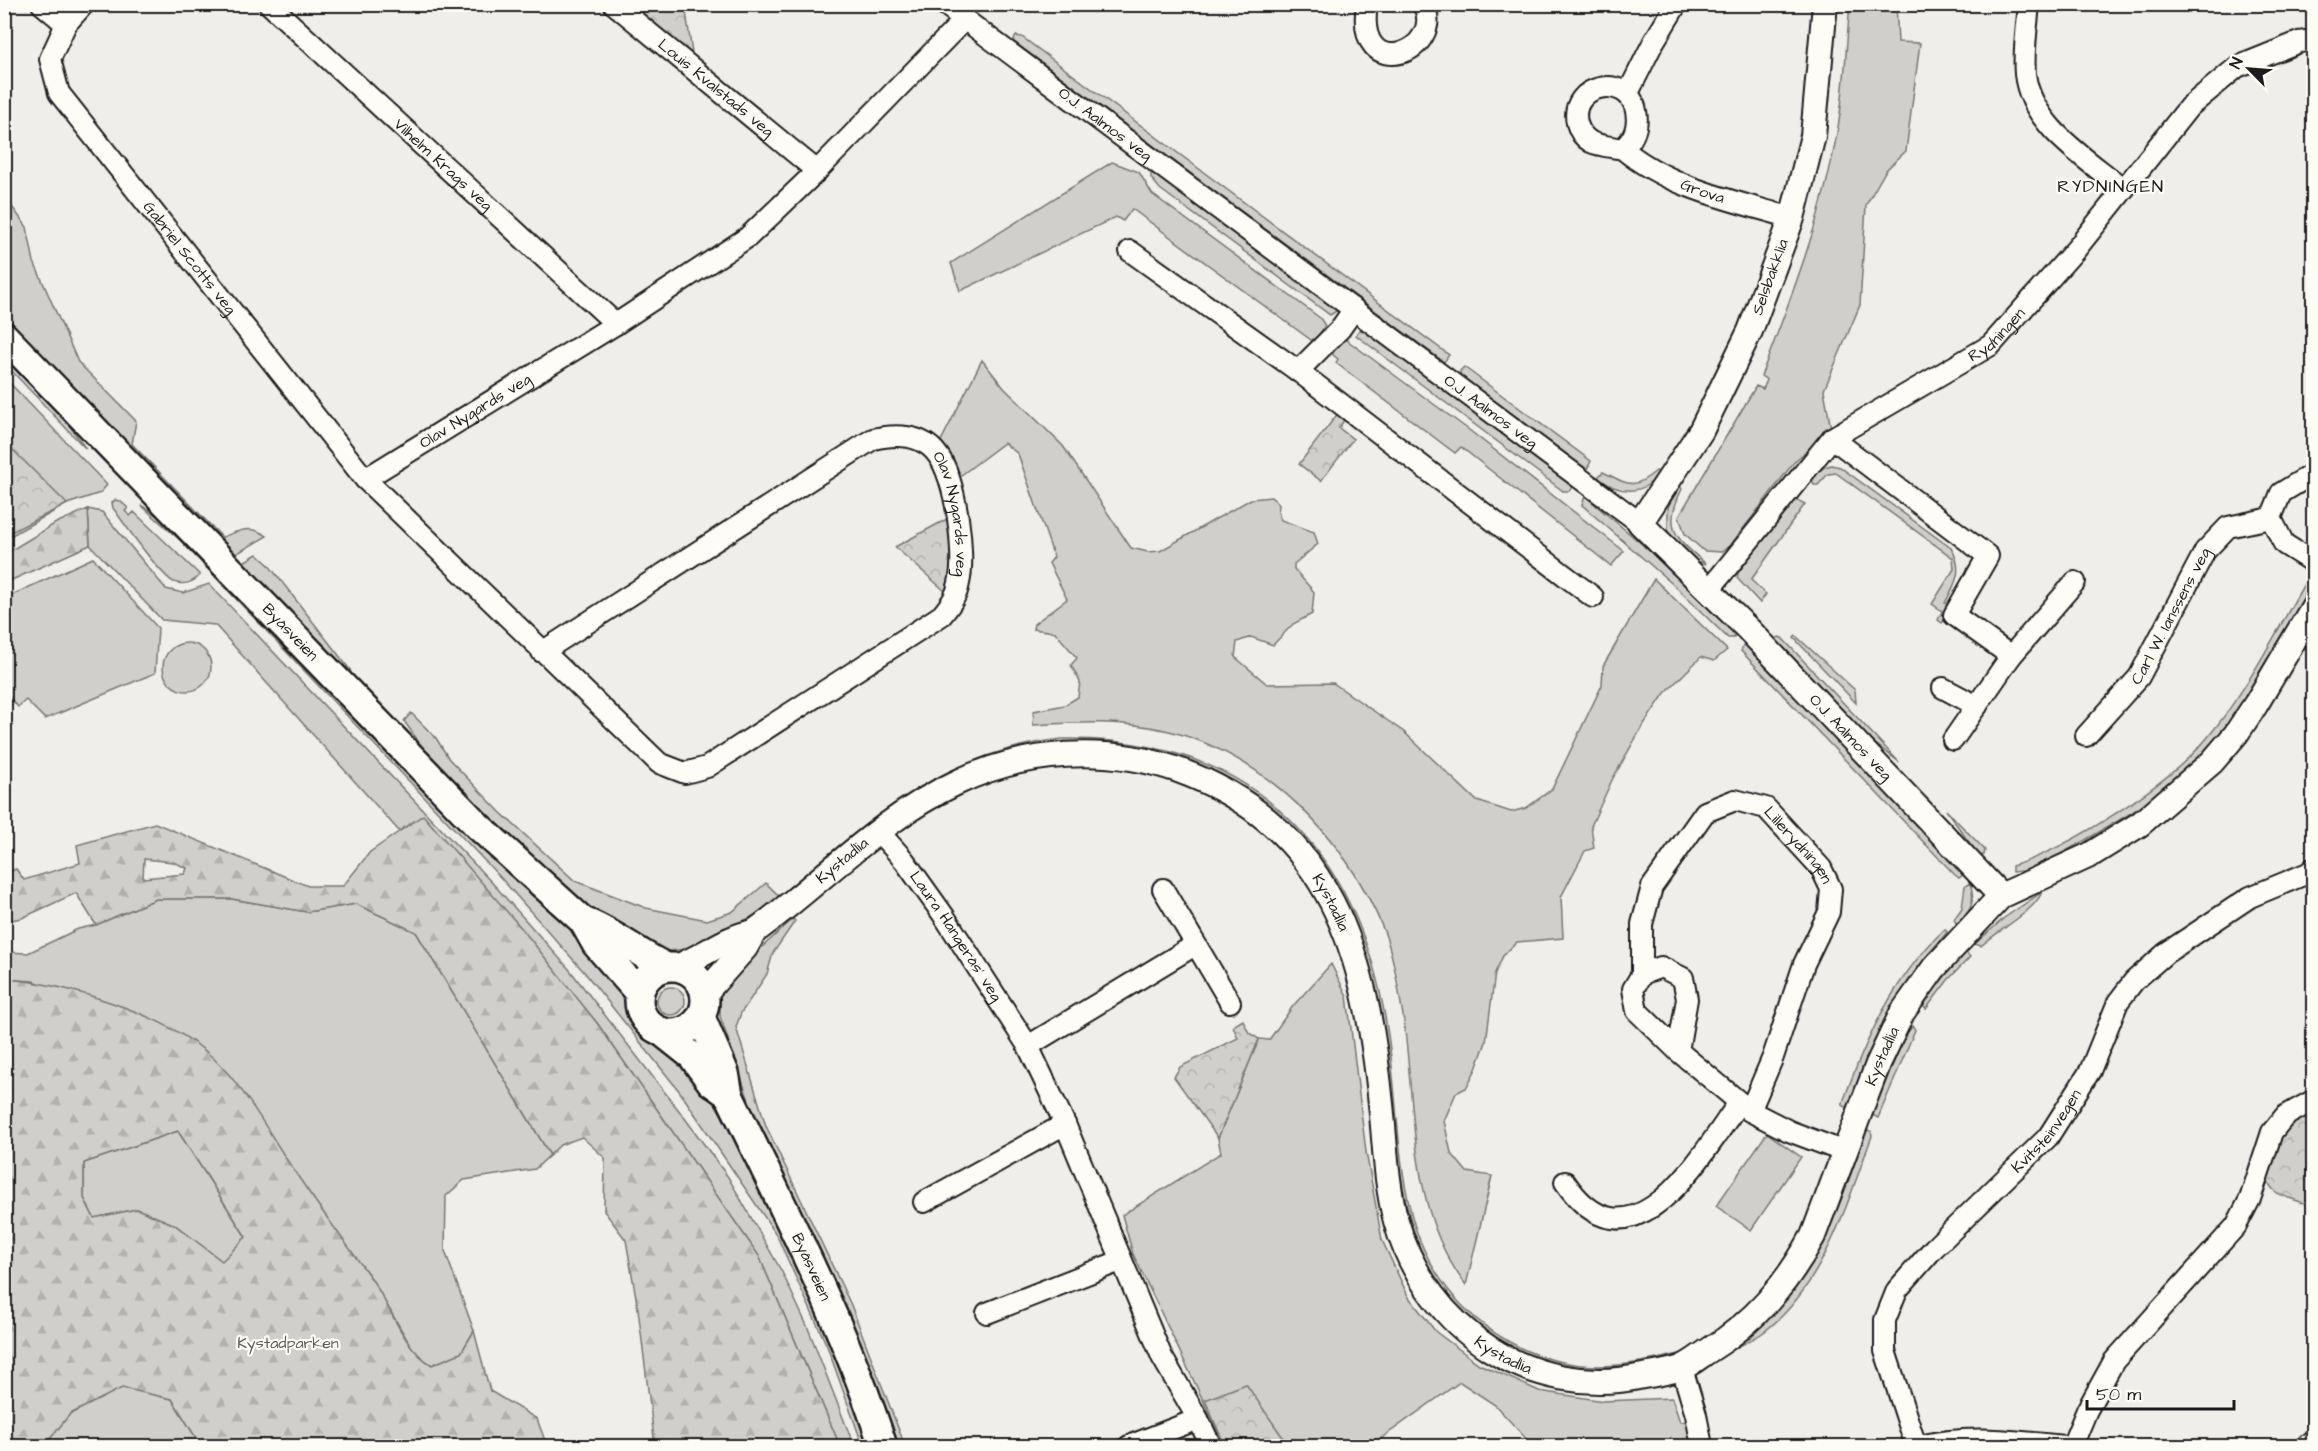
<svg xmlns="http://www.w3.org/2000/svg" width="2318" height="1451" font-family="'Architects Daughter',sans-serif">
<style>
.grass{fill:#d0cfcc;stroke:#767674;stroke-width:1.5}
.forest{fill:url(#forest-firs);stroke:#767674;stroke-width:1.5;fill-rule:evenodd}
.park{fill:url(#park-crowns);stroke:#767674;stroke-width:1.5}
.lines{fill:none;stroke-linecap:round;stroke-linejoin:round}
.minor-casing{stroke:#1c1c1c;stroke-width:24}
.tertiary-casing{stroke:#1c1c1c;stroke-width:28}
.secondary-casing{stroke:#1c1c1c;stroke-width:32}
.minor{stroke:#fdfcf7;stroke-width:20}
.tertiary{stroke:#fdfcf7;stroke-width:24}
.secondary{stroke:#fdfcf7;stroke-width:27}
.labels{text-anchor:middle;dominant-baseline:central;stroke-width:4.5;stroke-linejoin:round;paint-order:stroke}
.street-label{font-size:16px;fill:#1c1c1c;stroke:#fdfcf7}
.park-label{font-size:16px;fill:#5b5b5a;stroke:#fdfcf7}
.neighbourhood-label{font-size:18px;letter-spacing:1.5px;fill:#1c1c1c;stroke:#fdfcf7}
</style>
<defs>
<pattern id="forest-firs" width="22" height="20" patternUnits="userSpaceOnUse" patternTransform="scale(1.5)"><rect width="22" height="20" fill="#d0cfcc"/><path d="M5 1l3.5 6h-7zM16 11l3.5 6h-7z" fill="#b2b1af"/></pattern>
<pattern id="park-crowns" width="20" height="18" patternUnits="userSpaceOnUse" patternTransform="scale(1.5)"><rect width="20" height="18" fill="#d0cfcc"/><path d="M2 6a3 3 0 1 1 6 0M12 15a3 3 0 1 1 6 0" fill="none" stroke="#b2b1af"/></pattern>
</defs>
<rect width="100%" height="100%" fill="#f0eeea"/>
<filter id="ink" filterUnits="userSpaceOnUse"><feTurbulence type="fractalNoise" baseFrequency=".0167" numOctaves="2"/><feDisplacementMap in="SourceGraphic" scale="12" xChannelSelector="R" yChannelSelector="G"/><feConvolveMatrix kernelMatrix="1 2 1 2 8 2 1 2 1" color-interpolation-filters="sRGB"/></filter>
<g filter="url(#ink)">
<!-- grass -->
<path class="grass" d="M1850,5H1896L1898,42L1920,43L1906,151L1886,170L1866,205L1860,305L1824,390L1831,429L1795,461L1733,542L1722,552L1704,551L1685,534L1679,516L1756,386L1763,389L1767,380L1761,376C1792,296 1824,213 1838,127C1845,87 1846,45 1850,5Z
M1016,36L1022,37L1449,355L1444,362L1013,41Z
M1112,162L1139,172L1152,194L1320,318L1325,326L1316,339L1311,340L1132,209L1123,221L1116,217L960,291L951,263Z
M1151,171L1338,310L1330,315L1160,189L1151,178Z
M4,196L27,227L34,262L78,362L136,421L132,444L222,537C239,531 250,524 267,536L234,555L5,320Z
M1359,330L1364,331L1573,487L1569,491H1563L1361,339L1356,335Z
M1344,338L1469,430L1624,551L1611,566L1461,447L1455,453L1336,363L1338,359L1333,355L1334,347Z
M4,354L62,415L86,449L5,364Z
M982,360L1004,388L1063,446L1131,548L1148,552L1160,551L1251,499L1271,497L1279,504L1278,513L1281,520L1314,532L1318,544L1294,564V569L1314,592L1312,614L1293,624L1273,645L1251,637L1237,642L1235,657L1267,684L1333,683L1404,732L1477,801L1511,812L1526,808L1552,789L1602,685L1603,666L1654,579L1727,650L1714,661L1701,657L1665,693L1642,727L1612,780L1591,826L1594,848L1585,851L1561,897L1563,938L1517,942L1503,956L1495,973L1486,1042L1476,1069L1466,1088L1456,1093L1444,1121L1451,1153L1467,1172L1492,1176L1466,1285C1408,1211 1416,1105 1403,1015C1398,988 1394,957 1384,931C1347,839 1266,756 1169,731C1124,720 1079,722 1033,725L1034,711L1065,705L1078,697L1080,682L1071,665L1077,658L1055,632L1033,629L1034,624L1067,599L1049,563L1054,557L1018,454L1004,443L960,476L941,441Z
M1464,367L1591,461L1587,469L1461,376L1460,371Z
M4,377L107,485L100,493L67,504L5,539Z
M1831,465L1840,467L1951,548C1964,569 1956,583 1945,603L1952,608L1942,623L1938,620L1942,611L1932,604L1954,569L1953,558L1836,473L1828,474L1818,485H1814L1811,477L1825,467Z
M1656,471L1659,472C1645,497 1617,494 1598,477L1603,472C1628,484 1632,491 1656,471Z
M1680,486L1682,489C1662,529 1676,538 1706,564L1694,560L1668,534V507Z
M1585,496L1643,545L1734,632V638H1728L1677,588L1582,505Z
M1793,498L1805,504L1751,580L1766,594L1760,603L1737,578L1738,573Z
M115,500L120,501L128,508L125,511L130,516L134,512L200,575C194,582 184,586 174,582C160,576 124,523 113,508L112,503Z
M141,505L168,523L486,850L584,942L621,988L628,1018L640,1035L679,1058L703,1084L734,1135L812,1293L872,1446H863L827,1346L776,1234L680,1092L585,973L500,877L182,542Z
M88,509L102,512L166,589L183,593L209,584L496,887L569,969L684,1117L728,1177L782,1272L808,1328L854,1446H840L759,1256L597,1023L423,816L399,831L215,625L162,620L90,545Z
M257,554L268,564L351,671L326,653L242,563Z
M93,558L158,628L155,673L45,719L26,700L18,707L5,693V598Z
M2307,579L2310,590L2305,601C2273,654 2244,713 2201,758C2160,802 2100,830 2049,861L2032,870L2012,872V866C2067,850 2172,782 2208,737C2248,689 2276,632 2307,579Z
M1796,636L1855,690L1856,703L1794,638Z
M1779,637L1782,638L1899,762L1864,735L1774,641Z
M1744,643L1763,662L1964,874L1959,878L1955,875L1741,651Z
M163 667a24 24 0 1 1 48 0a24 24 0 1 1-48 0Z
M411,713L436,738L449,759L500,812L575,881L646,908L707,920L732,912L766,883L780,897L753,916L710,938L686,949L661,952L633,938L556,882L438,769L404,721Z
M1062,739C1255,736 1361,852 1388,1035C1398,1098 1396,1165 1415,1227C1441,1306 1513,1364 1598,1366C1627,1366 1655,1360 1683,1353C1632,1371 1579,1375 1528,1355C1419,1312 1405,1220 1393,1117C1388,1075 1382,1033 1375,991L1361,941L1337,887L1234,785L1030,748L789,892L787,889C874,817 945,751 1062,739Z
M1946,810L1985,850L1984,855L1979,856Z
M1970,883C1976,900 1971,911 1959,923H1956L1954,919L1962,908L1965,886Z
M2042,892C2034,912 1998,930 1981,946L1975,944L2004,918Z
M156,899H232L307,912L356,904L416,932L550,1155L535,1169L464,1180L446,1196L445,1251L474,1331L461,1353L432,1365L416,1355L371,1278L321,1212L230,1076L204,1050L33,981L5,979L4,952L28,953L78,929L96,925Z
M793,919L795,921L773,953L767,974L741,1013L736,1027L766,1126L851,1305L905,1446H896L873,1382L759,1130L720,1016V996L737,970Z
M1945,929L1947,932L1944,936C1897,986 1871,1044 1849,1108L1842,1105C1865,1040 1894,977 1945,929Z
M1965,951L1970,957L1948,980L1926,1009L1922,1005Z
M1331,964L1347,996L1366,1152L1382,1240L1408,1296L1436,1332L1479,1364L1539,1391L1604,1401L1672,1398L1680,1422L1687,1421L1691,1446H1533L1495,1405L1460,1382L1380,1439L1358,1443L1357,1446H1225L1133,1254L1122,1215L1221,1153L1218,1138L1259,1039L1269,1040L1293,1006Z
M657 1001a14 14 0 1 1 28 0a14 14 0 1 1-28 0Z
M1913,1026L1915,1030L1878,1118L1872,1115L1905,1035Z
M1867,1130L1871,1131L1872,1136C1847,1203 1824,1286 1764,1332C1754,1339 1743,1344 1732,1350C1757,1328 1784,1306 1802,1278C1832,1233 1848,1180 1867,1130Z
M178,1131L246,1237L222,1262L175,1225L137,1209L94,1218L84,1198V1163Z
M1767,1133L1801,1157L1751,1230L1716,1206Z
M122,1387L172,1399L201,1446H44L70,1414Z"/>
<!-- forest -->
<path class="forest" d="M88,509L90,545L5,583V554L56,523Z
M423,815L523,930L597,1023L759,1256L840,1446H655L638,1309L626,1240L604,1211L605,1158L582,1137L560,1145L550,1155L416,932L356,904L307,912L232,899H156L96,925L76,893L22,918L5,921V873L16,869L24,880L80,863L77,845L155,823L308,886H343L370,852ZM144,859L173,862L187,868L185,874L143,878Z
M4,979C64,983 157,1012 204,1050C241,1080 265,1127 291,1166C316,1204 344,1240 370,1277C391,1305 401,1347 432,1365L461,1353L474,1331L490,1391L537,1419L547,1446H201L172,1399L122,1388L70,1414L44,1446H5ZM178,1131L246,1237L222,1261L175,1225L137,1209L94,1218L84,1198V1163Z"/>
<!-- park -->
<path class="park" d="M625,5H685L693,60Z
M1339,412L1346,417L1339,428L1353,439L1321,481L1299,464Z
M4,441L67,504L5,535H4Z
M947,519C950,544 954,566 945,591L895,547Z
M1243,1020L1249,1033L1259,1039L1218,1138L1174,1077L1180,1067L1238,1038L1233,1026Z
M2313,1109V1196L2303,1203C2294,1199 2283,1197 2276,1192C2255,1178 2278,1142 2284,1125Z
M1246,1384L1284,1439L1268,1446H1225L1205,1400Z"/>
<g class="lines">
<!-- minor casing -->
<g class="minor-casing">
<g id="minor">
<path d="M42,4L66,24L84,4"/>
<path id="s1" d="M269,4L616,324"/>
<path id="s2" d="M614,4L817,171"/>
<path id="s3" d="M944,4L1640,523"/>
<path d="M1367,4C1354,88 1448,51 1423,4"/>
<path d="M2029,4C2027,27 2023,52 2025,74C2031,126 2086,158 2122,188"/>
<path id="s4" d="M66,24L50,59L59,93L365,479"/>
<path d="M1628,93L1653,43L1676,5L1672,4"/>
<path id="s5" d="M1623,149C1613,147 1599,146 1591,142C1584,138 1579,131 1577,123C1568,84 1629,72 1636,111C1639,127 1634,138 1623,149C1669,188 1735,201 1792,218"/>
<path d="M1130,251L1298,371L1593,597"/>
<path d="M1298,371L1340,329L1354,309"/>
<path id="s6" d="M1832,438L1991,345L2077,248L2189,107L2237,67L2299,42L2314,40"/>
<path d="M2314,473L2281,493L2271,518L2284,544L2314,563"/>
<path d="M1709,590L1832,438L1988,556L1954,615L2011,656L2075,582"/>
<path id="s7" d="M542,652L873,439C895,434 922,434 937,454C956,477 966,555 959,583C957,596 950,605 942,615L707,767L685,773L659,763L365,479L616,324L748,237L817,171L964,20"/>
<path d="M1943,688L1977,706"/>
<path id="s8" d="M2086,736L2139,677L2205,551L2228,527L2271,518"/>
<path d="M1953,740L2011,656"/>
<path id="s9" d="M879,832L904,860L944,916L1028,1046L1065,1124L1162,1357L1198,1419L1211,1446"/>
<path d="M1163,889L1230,1002"/>
<path id="s10" d="M1642,974V924L1652,887L1705,812L1735,800L1766,808L1821,868L1831,889L1829,912L1804,964L1773,1057L1750,1111L1789,1131L1845,1152"/>
<path d="M1028,1046L1195,945"/>
<path d="M1678,1051L1687,999L1683,978L1661,967L1642,974L1633,989L1637,1011L1678,1051L1750,1111"/>
<path d="M1565,1182C1631,1280 1701,1156 1738,1104"/>
<path d="M924,1202L1065,1124"/>
<path d="M987,1313L1120,1261"/>
<path d="M1682,1368L1696,1415L1702,1446"/>
<path d="M1129,1446L1198,1419"/>
<path id="s11" d="M1916,1446L1885,1351V1320L1897,1290L1934,1248L2048,1137L2090,1071L2118,1002L2134,981L2166,953L2250,897L2308,873L2314,868"/>
<path d="M1919,1446C1968,1434 2015,1441 2065,1446"/>
<path d="M2072,1446L2087,1410L2114,1361L2236,1226L2250,1199L2272,1132L2285,1116L2314,1100"/>
<path d="M2306,1446L2314,1439"/>
</g>
</g>
<!-- tertiary casing -->
<g class="tertiary-casing">
<g id="tertiary">
<path id="s12" d="M1825,4L1813,136L1792,218L1750,331L1701,431L1640,523L1749,630L2001,896"/>
<path d="M676,967C703,957 725,937 754,932"/>
<path id="s13" d="M705,993L745,948L754,932C821,883 881,818 956,783C1024,750 1107,745 1178,770C1333,826 1366,956 1381,1104C1385,1143 1386,1184 1396,1221C1426,1329 1532,1401 1643,1376C1655,1374 1670,1372 1681,1368C1691,1364 1700,1356 1708,1351C1755,1322 1787,1284 1813,1236L1878,1064L1902,1013L1934,968L2001,896L2090,855L2140,824L2212,762L2236,734L2256,704L2314,606"/>
</g>
</g>
<!-- secondary casing -->
<g class="secondary-casing">
<g id="secondary">
<path id="s14" d="M4,336L478,826L583,921C613,932 637,953 666,967"/>
<path d="M583,921L596,944L639,993"/>
<circle cx="672" cy="1000" r="33"/>
<path id="s15" d="M701,1017L725,1073L729,1095C784,1210 844,1324 883,1446"/>
<path d="M663,1033L692,1056L711,1082L729,1095"/>
</g>
</g>
<!-- minor -->
<use href="#minor" class="minor"/>
<!-- tertiary -->
<use href="#tertiary" class="tertiary"/>
<!-- secondary -->
<use href="#secondary" class="secondary"/>
</g>
</g>
<g class="labels">
<!-- street labels -->
<g class="street-label">
<text stroke="none"><textPath href="#s2" startOffset="132">Louis Kvalstads veg</textPath></text>
<text stroke="none"><textPath href="#s3" startOffset="201">O.J. Aalmos veg</textPath></text>
<text stroke="none"><textPath href="#s1" startOffset="237">Vilhelm Krags veg</textPath></text>
<text stroke="none"><textPath href="#s5" startOffset="285">Grova</textPath></text>
<text stroke="none"><textPath href="#s4" startOffset="284">Gabriel Scotts veg</textPath></text>
<text transform="translate(1770 277) rotate(-70)">Selsbakklia</text>
<text stroke="none"><textPath href="#s6" startOffset="195">Rydningen</textPath></text>
<text stroke="none"><textPath href="#s7" startOffset="1502">Olav Nygards veg</textPath></text>
<text stroke="none"><textPath href="#s3" startOffset="682">O.J. Aalmos veg</textPath></text>
<text stroke="none"><textPath href="#s7" startOffset="526">Olav Nygards veg</textPath></text>
<text stroke="none"><textPath href="#s8" startOffset="148">Carl W. Ianssens veg</textPath></text>
<text stroke="none"><textPath href="#s14" startOffset="412">Byåsveien</textPath></text>
<text stroke="none"><textPath href="#s12" startOffset="860">O.J. Aalmos veg</textPath></text>
<text stroke="none"><textPath href="#s10" startOffset="294">Lillerydningen</textPath></text>
<text stroke="none"><textPath href="#s13" startOffset="192">Kystadlia</textPath></text>
<text stroke="none"><textPath href="#s13" startOffset="766">Kystadlia</textPath></text>
<text stroke="none"><textPath href="#s9" startOffset="130">Laura Hangerås' veg</textPath></text>
<text stroke="none"><textPath href="#s13" startOffset="1836">Kystadlia</textPath></text>
<text stroke="none"><textPath href="#s11" startOffset="382">Kvitsteinvegen</textPath></text>
<text stroke="none"><textPath href="#s15" startOffset="274">Byåsveien</textPath></text>
<text stroke="none"><textPath href="#s13" startOffset="1270">Kystadlia</textPath></text>
</g>
<!-- park labels -->
<g class="park-label">
<text x="288" y="1343">Kystadparken</text>
</g>
<!-- neighbourhood labels -->
<g class="neighbourhood-label">
<text x="2111" y="186">RYDNINGEN</text>
</g>
</g>
<!-- margin -->
<rect width="2318" height="1451" fill="none" stroke="#fdfcf7" stroke-width="24"/>
<rect x="12" y="12" width="2294" height="1427" fill="none" stroke="#1c1c1c" stroke-width="2" filter="url(#ink)"/>
<!-- north arrow -->
<g transform="translate(2249 69) rotate(295)" stroke="#fdfcf7" stroke-width="4.5" paint-order="stroke">
<path d="M0-4.5L10 22L0 15L-10 22Z" fill="#1c1c1c"/>
<text y="-9" font-size="16" font-weight="bold" text-anchor="middle" fill="#1c1c1c">N</text>
</g>
<!-- scale -->
<path d="M2087 1400v9h147v-9" fill="none" stroke="#1c1c1c" stroke-width="3"/>
<text x="2096" y="1400" font-size="18" fill="#1c1c1c" stroke="#fdfcf7" stroke-width="4.5" paint-order="stroke">50 m</text>
</svg>
